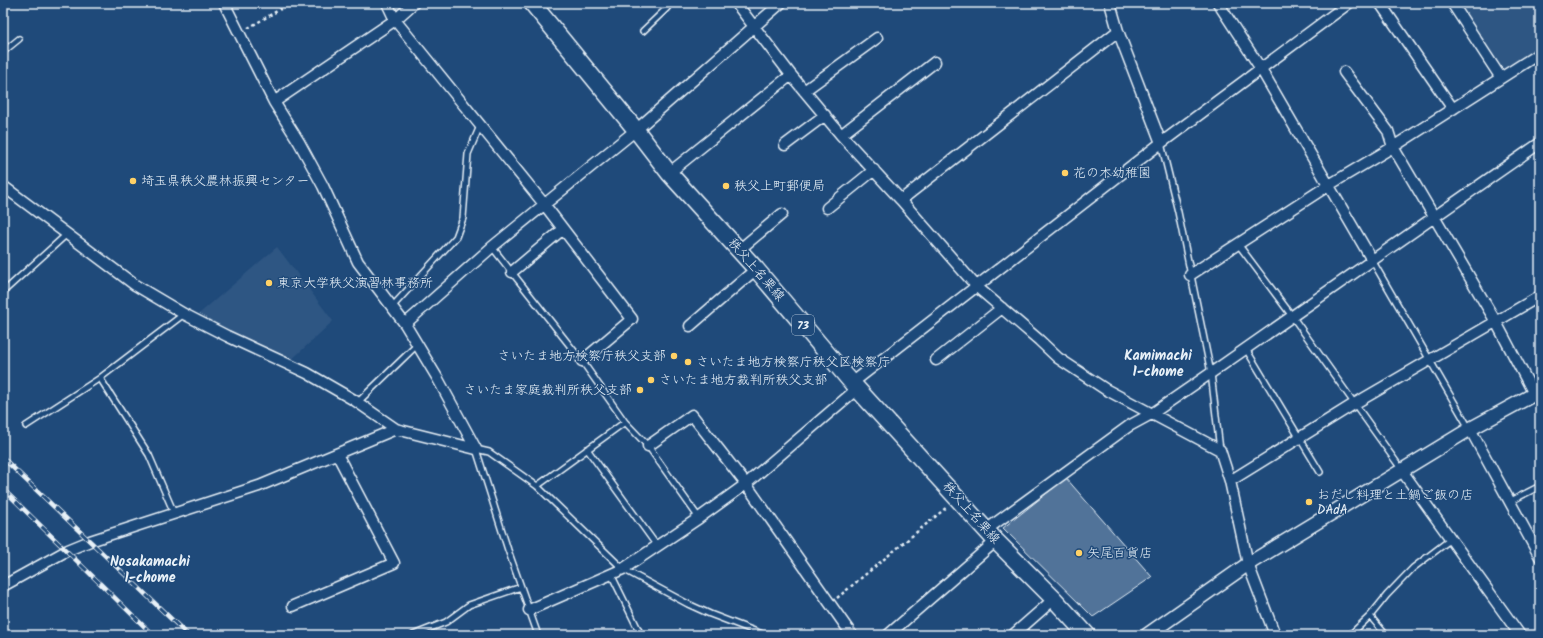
<svg xmlns="http://www.w3.org/2000/svg" width="1543" height="638" font-family="Kalam,'Klee One',sans-serif">
<style>
.built{fill:#2e5683}
.building{fill:#517399;stroke:#e8f1f8}
.lines{fill:none;stroke-linecap:round;stroke-linejoin:round}
.service-casing{stroke:#e8f1f8;stroke-width:8}
.minor-casing{stroke:#e8f1f8;stroke-width:13}
.tertiary-casing{stroke:#e8f1f8;stroke-width:16}
.primary-casing{stroke:#e8f1f8;stroke-width:19}
.path{stroke:#e8f1f8;stroke-width:2.5;stroke-dasharray:3 3;stroke-linecap:butt}
.service{stroke:#1f4a7a;stroke-width:5}
.minor{stroke:#1f4a7a;stroke-width:10}
.tertiary{stroke:#1f4a7a;stroke-width:13}
.primary{stroke:#1f4a7a;stroke-width:16}
.rail-casing{stroke:#e8f1f8;stroke-width:4.5}
.rail{stroke:#1f4a7a;stroke-width:3;stroke-dasharray:9;stroke-linecap:butt}
.poi-dot{fill:#ffd166;stroke:#1f4a7a;stroke-width:1.5}
.labels{text-anchor:middle;dominant-baseline:central;stroke-width:3;stroke-linejoin:round;paint-order:stroke}
.shield{fill:#1f4a7a;stroke:#acbfd2;stroke-width:1}
.shield-label{font-size:12px;font-weight:bold;fill:#e8f1f8}
.poi-label{font-size:13px;fill:#e8f1f8;stroke:#1f4a7a;text-anchor:start}
.street-label{font-size:13px;fill:#e8f1f8;stroke:#1f4a7a}
.neighbourhood-label{font-size:14px;font-weight:bold;fill:#e8f1f8;stroke:#1f4a7a}
</style>
<rect width="100%" height="100%" fill="#1f4a7a"/>
<filter id="ink" filterUnits="userSpaceOnUse"><feTurbulence type="fractalNoise" baseFrequency=".025" numOctaves="2"/><feDisplacementMap in="SourceGraphic" scale="8" xChannelSelector="R" yChannelSelector="G"/><feConvolveMatrix kernelMatrix="1 2 1 2 8 2 1 2 1" color-interpolation-filters="sRGB"/></filter>
<g filter="url(#ink)">
<!-- built -->
<path class="built" d="M1448,3H1540V46L1498,73Z
M277,247L333,321L287,364L193,319Z"/>
<!-- building -->
<path class="building" d="M1066,478L1152,577L1093,617L1003,528Z"/>
<g class="lines">
<!-- service casing -->
<g class="service-casing">
<path id="service" d="M643,31L667,8L670,3
M3,52L19,39
M1161,143L1178,212L1211,373L1220,450
M1238,244L1292,316L1402,470
M492,247L582,361L625,422L648,446L699,518
M1372,260L1469,428
M3,292L67,234
M392,307L456,237L463,218L468,154L480,126
M1246,349L1320,472
M357,403L418,344
M26,426L100,378
M587,449L657,546
M537,486L625,422
M1509,502L1540,486
M174,513L149,455L100,378L184,314
M611,574L641,635
M1370,616L1386,635
M413,635L446,622L469,605L521,587
M538,635L508,550L476,449L489,452L537,486L623,569L688,604L710,614L765,635
M1350,635L1370,616L1387,595L1413,568L1451,539"/>
</g>
<!-- minor casing -->
<g class="minor-casing">
<path id="minor" d="M224,3L274,102L299,142L323,186L358,262L405,324L438,379L476,449
M387,3L395,20L544,204L632,319L582,361
M736,3L791,75L841,135L901,200L977,287L1039,340L1058,358L1105,389L1220,450L1230,481L1248,564L1275,635
M1110,3L1118,31L1161,143
M1218,3L1261,69L1372,260
M1380,3L1453,109
M1452,3L1501,78
M1344,72L1388,131L1393,147L1496,322L1534,394
M804,91L877,38
M274,102L395,20L414,3
M841,135L935,62
M785,145L825,115
M669,173L791,75
M3,186L135,285L184,314L227,336L307,373L354,400L396,429L476,449
M901,200L1118,31
M827,208L874,170
M739,250L782,214
M512,272L563,229
M1190,275L1329,185L1393,147L1540,53
M405,324L492,247L636,130L781,3
M690,326L756,269
M936,360L1002,308
M852,383L1161,143L1349,3
M1470,429L1540,557
M648,446L692,415L746,484L852,635
M1402,471L1520,635
M1230,481L1354,404L1540,296
M986,530L1129,426L1153,413L1211,373L1540,143
M3,586L68,550L90,541L259,486L396,429
M293,606L394,563L337,454
M529,610L623,569L699,518L746,484L858,388
M888,635L996,541
M1013,635L1054,599"/>
</g>
<!-- tertiary casing -->
<g class="tertiary-casing">
<path id="tertiary" d="M1147,635L1248,564L1470,429L1540,391"/>
</g>
<!-- primary casing -->
<g class="primary-casing">
<path id="primary" d="M532,3L636,130L669,173L756,269L852,383L996,541L1054,599L1087,635"/>
</g>
<!-- path -->
<path class="path" d="M248,28L291,3
M837,598L947,507"/>
<!-- service -->
<use href="#service" class="service"/>
<!-- minor -->
<use href="#minor" class="minor"/>
<!-- tertiary -->
<use href="#tertiary" class="tertiary"/>
<!-- primary -->
<use href="#primary" class="primary"/>
<!-- rail casing -->
<g class="rail-casing">
<path id="rail" d="M3,458L188,635
M3,489L153,635"/>
</g>
<!-- rail -->
<use href="#rail" class="rail"/>
</g>
</g>
<!-- markers -->
<g class="poi-dot">
<circle cx="1065" cy="173" r="4"/>
<circle cx="133" cy="181" r="4"/>
<circle cx="726" cy="186" r="4"/>
<circle cx="269" cy="283" r="4"/>
<circle cx="674" cy="356" r="4"/>
<circle cx="688" cy="362" r="4"/>
<circle cx="651" cy="380" r="4"/>
<circle cx="640" cy="390" r="4"/>
<circle cx="1309" cy="502" r="4"/>
<circle cx="1079" cy="553" r="4"/>
</g>
<g class="labels">
<!-- shield labels -->
<rect class="shield" x="792" y="315" width="22" height="20" rx="3"/>
<g class="shield-label">
<text x="803" y="325">73</text>
</g>
<!-- poi labels -->
<g class="poi-label">
<text x="1073" y="173">花の木幼稚園</text>
<text x="141" y="181">埼玉県秩父農林振興センター</text>
<text x="734" y="186">秩父上町郵便局</text>
<text x="277" y="283">東京大学秩父演習林事務所</text>
<text x="666" y="356" text-anchor="end">さいたま地方検察庁秩父支部</text>
<text x="696" y="362">さいたま地方検察庁秩父区検察庁</text>
<text x="659" y="380">さいたま地方裁判所秩父支部</text>
<text x="632" y="390" text-anchor="end">さいたま家庭裁判所秩父支部</text>
<text x="1317" y="495">おだし料理と土鍋ご飯の店<tspan x="1317" dy="15">DAdA</tspan></text>
<text x="1087" y="553">矢尾百貨店</text>
</g>
<!-- street labels -->
<g class="street-label">
<text transform="translate(756 270) rotate(49)">秩父上名栗線</text>
<text transform="translate(971 513) rotate(48)">秩父上名栗線</text>
</g>
<!-- neighbourhood labels -->
<g class="neighbourhood-label">
<text x="1158" y="356">Kamimachi<tspan x="1158" dy="16">1-chome</tspan></text>
<text x="150" y="562">Nosakamachi<tspan x="150" dy="16">1-chome</tspan></text>
</g>
</g>
<!-- margin -->
<rect width="1543" height="638" fill="none" stroke="#1f4a7a" stroke-width="16"/>
<rect x="8" y="8" width="1527" height="622" fill="none" stroke="#e8f1f8" stroke-width="1.5" filter="url(#ink)"/>
</svg>
